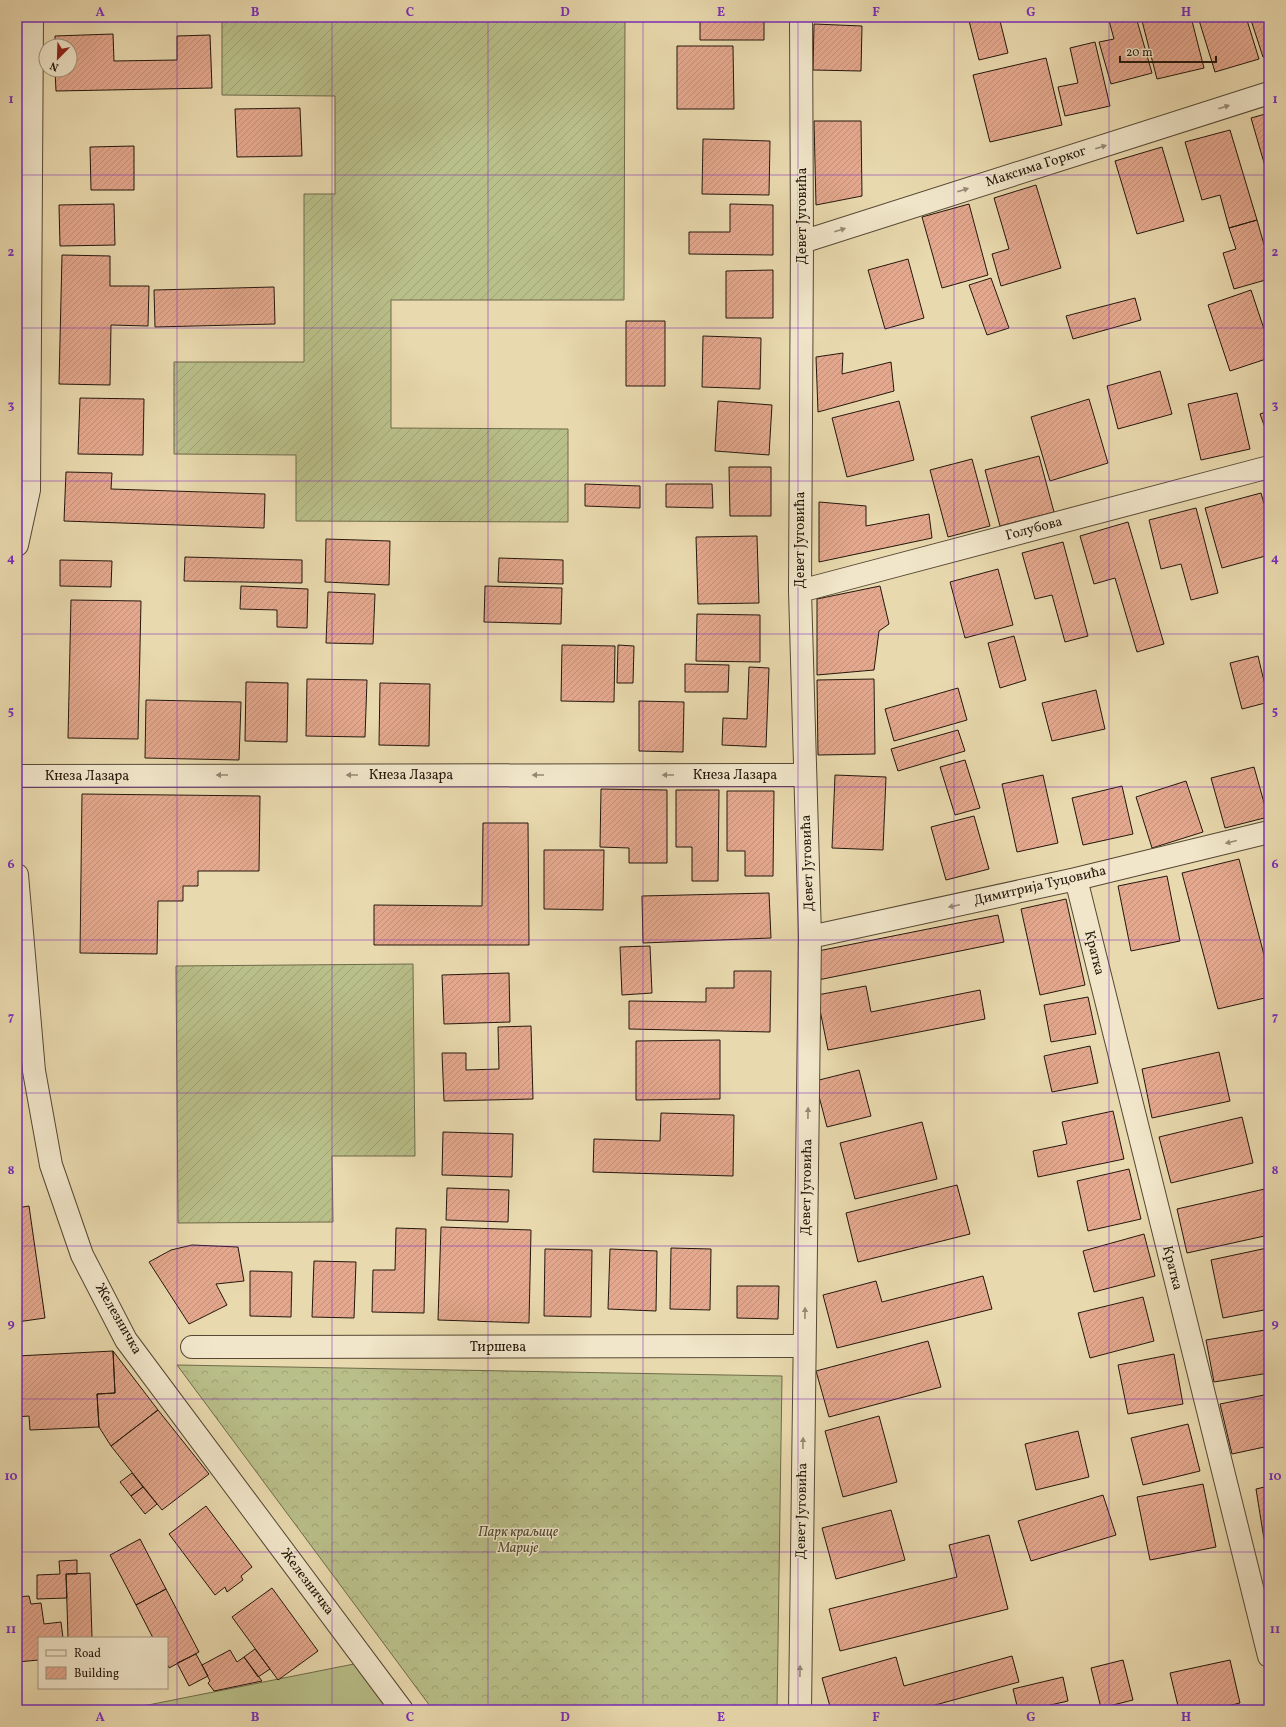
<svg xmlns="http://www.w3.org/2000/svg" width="1286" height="1727" font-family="Vollkorn,serif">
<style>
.grass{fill:#b9bf89;stroke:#6e6b4a}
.forest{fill:url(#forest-crowns);stroke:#6e6b4a}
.garden{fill:url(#garden-furrows);stroke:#6e6b4a}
.building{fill:url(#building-hatch);stroke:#24170c}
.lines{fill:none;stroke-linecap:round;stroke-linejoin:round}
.minor-casing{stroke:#554834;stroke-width:24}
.tertiary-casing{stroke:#554834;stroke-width:24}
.minor{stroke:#f1e6ca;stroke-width:22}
.tertiary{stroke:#f1e6ca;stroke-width:22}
.oneway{fill:#958974}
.grid{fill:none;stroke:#7b2cbf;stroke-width:1;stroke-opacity:0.55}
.labels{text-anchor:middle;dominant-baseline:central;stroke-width:3;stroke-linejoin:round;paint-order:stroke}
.street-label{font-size:14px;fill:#24170c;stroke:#f1e6ca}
.park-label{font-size:14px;font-style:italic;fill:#514932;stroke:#f1e6ca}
.neatline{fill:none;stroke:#7b2cbf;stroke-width:1.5}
.grid-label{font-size:13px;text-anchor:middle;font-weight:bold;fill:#7b2cbf}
</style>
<defs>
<pattern id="forest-crowns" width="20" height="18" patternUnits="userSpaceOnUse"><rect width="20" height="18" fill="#b9bf89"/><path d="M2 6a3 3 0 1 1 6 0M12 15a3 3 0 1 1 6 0" fill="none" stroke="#9fa375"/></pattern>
<pattern id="garden-furrows" width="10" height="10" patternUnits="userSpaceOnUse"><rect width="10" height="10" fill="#b9bf89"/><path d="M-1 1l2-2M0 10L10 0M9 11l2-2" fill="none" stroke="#9fa375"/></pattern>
<pattern id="building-hatch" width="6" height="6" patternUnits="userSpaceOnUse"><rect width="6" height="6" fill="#e4a88e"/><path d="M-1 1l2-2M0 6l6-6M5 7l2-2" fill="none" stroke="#c39079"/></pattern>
</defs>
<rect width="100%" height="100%" fill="#e9d9ae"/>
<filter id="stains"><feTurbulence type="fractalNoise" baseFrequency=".005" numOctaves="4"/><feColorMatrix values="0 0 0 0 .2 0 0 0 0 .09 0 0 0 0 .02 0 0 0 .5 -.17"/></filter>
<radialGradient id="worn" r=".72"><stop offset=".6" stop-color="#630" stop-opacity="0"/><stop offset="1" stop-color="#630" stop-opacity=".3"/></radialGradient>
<!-- grass -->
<path class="grass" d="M364,1662L400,1710H123Z"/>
<!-- forest -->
<path class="forest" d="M177,1365L782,1376L777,1710H433Z"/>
<!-- garden -->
<path class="garden" d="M222,17H625L624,300H391V428L568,429V522L296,521V455L174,454V362H304V194H335V96L222,95Z
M413,964L415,1156H332L333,1222L178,1223L176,966Z"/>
<!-- building -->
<path class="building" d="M72,17H164V19L72,20Z
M700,17H764V40H700Z
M968,17H999L1008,53L979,60Z
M1108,17H1136L1152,73L1111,84L1099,42L1114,39Z
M1141,17H1191L1204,68L1157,79Z
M1198,17H1246L1259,59L1215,72Z
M1250,17H1269V55L1263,57Z
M814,24L862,26L861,71L813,70Z
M113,34L114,61L177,60V36L210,35L212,88L56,91L55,70H70V46H55V36Z
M1095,42L1110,106L1065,116L1058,87L1078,83L1070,48Z
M677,46H733L734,109H677Z
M1046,58L1062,125L990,142L973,75Z
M300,108L302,156L237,157L235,109Z
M1269,113V180L1251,118Z
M814,121H861L862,196L816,205Z
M1230,130L1257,220L1229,228L1220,195L1202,200L1185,142Z
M703,139L770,141L769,195L702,194Z
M134,146V190H91L90,147Z
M1162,147L1184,221L1137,234L1115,161Z
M1036,185L1061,268L1001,286L992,254L1009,249L994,198Z
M114,204L115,245L60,246L59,205Z
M730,204L773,205V255L689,254V232H730Z
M969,204L988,275L942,288L922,217Z
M1257,220L1269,262V279L1234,289L1223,253L1236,249L1229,228Z
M62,255L110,256V286H149L148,326L111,325L110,385L59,384Z
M908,259L924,318L885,329L868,270Z
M773,270V318H726V271Z
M991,278L1009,328L987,335L969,285Z
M274,287L275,324L155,327L154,290Z
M1251,290L1269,344V358L1230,371L1208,305Z
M1135,298L1141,320L1073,339L1066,316Z
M626,321H665V386H626Z
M703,336L761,338L760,389L702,387Z
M843,353L842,374L891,362L894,391L818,412L816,357Z
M1160,371L1172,414L1118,429L1107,386Z
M1237,393L1250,449L1201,460L1188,404Z
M80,398L144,399L143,455L78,454Z
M1089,399L1108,463L1050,481L1031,417Z
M718,401L772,405L769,455L715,451Z
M899,401L914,460L847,477L832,418Z
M1269,411V439L1260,414Z
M1039,456L1054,512L1000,526L985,470Z
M972,459L990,526L948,537L930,470Z
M729,467H771V516H730Z
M66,472L112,473L111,489L265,494L264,528L64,521Z
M585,484L640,486V508L585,506Z
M666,484H712L713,508L666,507Z
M1261,493L1269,521V555L1222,568L1205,508Z
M819,502L866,506V526L929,514L932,538L819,562Z
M1196,508L1218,593L1191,600L1181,564L1161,569L1149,520Z
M1128,522L1164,644L1137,652L1115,578L1094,584L1080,536Z
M757,536L759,603L698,604L696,537Z
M326,539L390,541L389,585L325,582Z
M1063,542L1088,636L1065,642L1052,595L1035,599L1022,553Z
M185,557L302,560V583L184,581Z
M499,558L563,560V584L498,582Z
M60,560L112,561L111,587L60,586Z
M998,569L1013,625L965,638L950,582Z
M241,586L308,589L307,628L277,627V610L240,609Z
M485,586L562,588L561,624L484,622Z
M880,586L889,624L879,631L874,670L817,675V599Z
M328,592L375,594L373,644L326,643Z
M71,600L141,601L138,739L68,738Z
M697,614L760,615V662L696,661Z
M1014,636L1026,680L1000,688L988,643Z
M562,645L615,646L614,702L561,701Z
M618,645L634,646L633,683H617Z
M1269,654V675L1264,655Z
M1258,656L1269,702L1242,709L1230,663Z
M685,664L729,665L728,692H685Z
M749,667L769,668L766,747L722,745L723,718L747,719Z
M307,679L367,680L365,737L306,736Z
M874,679L875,754L818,755L817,680Z
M246,682L288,683L287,742L245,741Z
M380,683L430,684L429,746L379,745Z
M958,688L967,720L894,741L885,709Z
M1096,690L1105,729L1052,741L1042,703Z
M146,700L241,702L239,760L145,758Z
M639,701L684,702L683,752L639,751Z
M958,730L965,751L898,771L891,749Z
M965,760L980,808L955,815L940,767Z
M1254,767L1268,817L1225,828L1211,778Z
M835,775L886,777L883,850L832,848Z
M1043,775L1058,843L1017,852L1002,784Z
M1186,781L1203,832L1152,848L1136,797Z
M1122,786L1133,834L1083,845L1072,798Z
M601,789L667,790V863H629V848L600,847Z
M676,790H719L718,881H692V847H676Z
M727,791H774L773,876H745V851H727Z
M82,794L260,796L259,871H198V886H183V901H158L157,954L80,953Z
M974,816L989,869L946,880L931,827Z
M483,823H528L529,945H374V905L482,906Z
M544,850H604L603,910L544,909Z
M1239,859L1269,974V997L1218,1009L1182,873Z
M1167,876L1180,941L1131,951L1118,886Z
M769,893L771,938L643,943L642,896Z
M1066,899L1085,985L1040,995L1021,909Z
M998,915L1004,942L818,980L813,952Z
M650,946L652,993L622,995L620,947Z
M734,971H771L770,1032L629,1029V1001L706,1002V988H734Z
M509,973L510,1022L444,1024L442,975Z
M866,986L871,1012L980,990L985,1019L828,1050L817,995Z
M1088,997L1096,1034L1051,1042L1044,1005Z
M531,1026L533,1099L444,1101L442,1053H466V1070L499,1069L498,1027Z
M720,1040V1099L636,1100V1041Z
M1090,1046L1098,1083L1052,1092L1044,1056Z
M1219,1052L1230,1101L1152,1118L1142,1069Z
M859,1070L871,1116L827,1127L815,1081Z
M1113,1111L1124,1159L1038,1177L1033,1151L1067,1144L1062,1122Z
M661,1113L734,1115L733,1176L593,1172L594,1139L660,1141Z
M1242,1117L1253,1163L1171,1183L1159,1137Z
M922,1122L937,1179L855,1199L840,1143Z
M443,1132L513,1134L512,1177L442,1175Z
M1129,1169L1141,1219L1088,1231L1077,1181Z
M957,1185L970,1234L858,1262L846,1213Z
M447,1188L509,1190L508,1222L446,1220Z
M1269,1188V1235L1187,1253L1177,1209Z
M29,1206L45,1318L17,1322V1208Z
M441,1227L531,1230L529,1323L438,1320Z
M396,1228L426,1229L424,1313L372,1312L373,1270H395Z
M1144,1234L1155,1276L1094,1292L1083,1251Z
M192,1245L238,1247L244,1281L216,1284L227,1305L189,1324L149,1262L171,1250Z
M671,1248L711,1249L710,1310L670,1309Z
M1267,1248L1269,1258V1309L1223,1318L1211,1260Z
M545,1249L592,1250L591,1317L544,1316Z
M610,1249L657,1251L656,1311L608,1309Z
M314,1261L356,1262L354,1318L312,1317Z
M250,1271L292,1272L291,1317L250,1316Z
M983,1276L992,1309L837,1348L823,1295L876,1281L882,1302Z
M737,1286H779L778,1319L737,1318Z
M1143,1297L1154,1341L1090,1358L1078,1313Z
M1265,1330L1269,1357V1373L1214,1382L1206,1340Z
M928,1341L941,1387L829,1417L816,1371Z
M113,1351L115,1393L97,1394L99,1427L30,1430L29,1416L17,1417V1356Z
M113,1351L158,1410L111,1446L99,1427L97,1394L115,1393Z
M1174,1354L1183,1404L1128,1414L1118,1365Z
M1269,1394V1446L1232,1454L1220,1404Z
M158,1410L209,1474L162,1510L111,1446Z
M879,1416L897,1482L843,1497L825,1431Z
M1188,1424L1200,1471L1143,1485L1131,1438Z
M1078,1431L1089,1477L1036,1490L1025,1444Z
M132,1473L143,1487L131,1496L120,1482Z
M1203,1484L1216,1547L1150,1560L1137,1497Z
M1269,1486V1539H1264L1256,1489Z
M143,1487L157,1504L145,1514L131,1496Z
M1103,1495L1116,1535L1031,1561L1018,1521Z
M206,1506L252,1567L241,1576L243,1580L227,1592L225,1587L215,1595L169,1534Z
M891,1510L905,1560L836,1579L822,1528Z
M989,1535L1008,1609L840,1651L829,1609L957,1577L949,1545Z
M140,1539L166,1589L136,1605L110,1555Z
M77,1560V1574H66L67,1598L37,1599V1575L60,1574L59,1561Z
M90,1573L92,1638H68L66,1574Z
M272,1588L318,1651L278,1680L232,1617Z
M166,1589L199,1652L169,1668L167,1663V1638H153L136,1605Z
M29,1596L31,1604L41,1603L44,1624L61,1622L63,1638H39V1660L17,1662V1597Z
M255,1649L270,1669L258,1677L244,1657Z
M230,1650L237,1662L244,1657L262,1681L214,1691L208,1683L210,1681L202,1665Z
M196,1654L208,1676L189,1686L177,1663Z
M1012,1656L1019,1682L917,1710H831L822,1678L896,1657L904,1686Z
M1123,1660L1133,1700L1101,1708L1091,1668Z
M1230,1660L1240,1703L1211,1710H1179L1170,1673Z
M1063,1677L1068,1701L1028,1710H1018L1013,1689Z"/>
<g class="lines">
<!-- minor casing -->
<g class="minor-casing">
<path id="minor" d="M802,242L1269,93
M800,591L1269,467
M17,776L805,775
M1076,879L1269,1656
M810,937L1076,879L1269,832
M192,1347L804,1346
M800,1710L810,937L800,591L802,242L801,17"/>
</g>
<!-- tertiary casing -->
<g class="tertiary-casing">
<path id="tertiary" d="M17,545L29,490L32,17
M17,875L34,1071L51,1165L82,1255L126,1340L402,1710"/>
</g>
<!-- minor -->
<use href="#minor" class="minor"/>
<!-- tertiary -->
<use href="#tertiary" class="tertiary"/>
</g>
<!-- one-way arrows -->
<defs><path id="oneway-solid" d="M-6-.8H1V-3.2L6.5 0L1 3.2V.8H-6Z"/></defs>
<g class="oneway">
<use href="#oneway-solid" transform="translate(1224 107) rotate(-18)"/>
<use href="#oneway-solid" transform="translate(1101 147) rotate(-18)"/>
<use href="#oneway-solid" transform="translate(963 190) rotate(-18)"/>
<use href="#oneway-solid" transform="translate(840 230) rotate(-18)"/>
<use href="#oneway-solid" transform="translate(222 775) rotate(180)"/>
<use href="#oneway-solid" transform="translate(352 775) rotate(180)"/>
<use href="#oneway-solid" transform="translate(538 775) rotate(180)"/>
<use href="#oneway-solid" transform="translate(668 775) rotate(180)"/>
<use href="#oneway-solid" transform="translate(1231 842) rotate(166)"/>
<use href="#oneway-solid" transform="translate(954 906) rotate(168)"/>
<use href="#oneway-solid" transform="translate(808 1113) rotate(-89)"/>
<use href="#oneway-solid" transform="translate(805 1313) rotate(-89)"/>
<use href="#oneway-solid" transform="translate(803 1443) rotate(-89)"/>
<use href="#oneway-solid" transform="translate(800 1671) rotate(-89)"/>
</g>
<!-- grid -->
<path class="grid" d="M177,17V1710M332,17V1710M488,17V1710M643,17V1710M798,17V1710M954,17V1710M1109,17V1710M17,175H1269M17,328H1269M17,481H1269M17,634H1269M17,787H1269M17,940H1269M17,1093H1269M17,1246H1269M17,1399H1269M17,1552H1269"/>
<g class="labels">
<!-- street labels -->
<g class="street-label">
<text transform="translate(1036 167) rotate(-18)">Максима Горког</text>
<text transform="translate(802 216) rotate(-90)">Девет Југовића</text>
<text transform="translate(1034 529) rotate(-15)">Голубова</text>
<text transform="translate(800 540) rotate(-90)">Девет Југовића</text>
<text x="411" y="775">Кнеза Лазара</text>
<text x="735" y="775">Кнеза Лазара</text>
<text x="87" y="776">Кнеза Лазара</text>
<text transform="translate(808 863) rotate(-92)">Девет Југовића</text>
<text transform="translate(1040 886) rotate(-13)">Димитрија Туцовића</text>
<text transform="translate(1094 953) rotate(76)">Кратка</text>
<text transform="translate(807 1187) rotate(-89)">Девет Југовића</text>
<text transform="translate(1172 1268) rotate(76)">Кратка</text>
<text transform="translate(118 1319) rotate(60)">Железничка</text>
<text x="498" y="1347">Тиршева</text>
<text transform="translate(802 1511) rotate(-89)">Девет Југовића</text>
<text transform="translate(307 1582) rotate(53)">Железничка</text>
</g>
<!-- park labels -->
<g class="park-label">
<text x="518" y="1532">Парк краљице<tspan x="518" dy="16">Марије</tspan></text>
</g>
</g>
<!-- margin -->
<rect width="1286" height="1727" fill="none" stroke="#e9d9ae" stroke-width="44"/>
<!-- legend -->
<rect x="38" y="1637" width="130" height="52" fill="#f1e6ca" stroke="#9f937e"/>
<rect x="46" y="1650" width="20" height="6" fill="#f1e6ca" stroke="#9f937e"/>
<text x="74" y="1657" font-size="12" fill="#24170c">Road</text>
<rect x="46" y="1667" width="20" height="12" fill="url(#building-hatch)" stroke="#9f937e"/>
<text x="74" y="1677" font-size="12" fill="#24170c">Building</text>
<!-- north arrow -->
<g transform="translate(58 58) rotate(203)"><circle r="19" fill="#f1e6ca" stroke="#9f937e"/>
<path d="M0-3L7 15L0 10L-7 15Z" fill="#8f2418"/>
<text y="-6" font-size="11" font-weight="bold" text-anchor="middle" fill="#24170c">N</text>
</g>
<!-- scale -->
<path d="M1120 56v6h96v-6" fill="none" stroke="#24170c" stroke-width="2"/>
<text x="1126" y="56" font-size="12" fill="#24170c" stroke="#f1e6ca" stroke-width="3" paint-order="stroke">20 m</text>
<rect x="22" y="22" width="1242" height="1683" class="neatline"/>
<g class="grid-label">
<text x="100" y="16">A</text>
<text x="255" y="16">B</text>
<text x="410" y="16">C</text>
<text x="565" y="16">D</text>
<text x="721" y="16">E</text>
<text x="876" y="16">F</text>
<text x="1031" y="16">G</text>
<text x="1186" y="16">H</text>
<text x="11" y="103">1</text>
<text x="1275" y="103">1</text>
<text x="11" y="256">2</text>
<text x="1275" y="256">2</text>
<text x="11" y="409">3</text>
<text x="1275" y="409">3</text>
<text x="11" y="562">4</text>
<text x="1275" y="562">4</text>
<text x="11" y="715">5</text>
<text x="1275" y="715">5</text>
<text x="11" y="868">6</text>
<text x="1275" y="868">6</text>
<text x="11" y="1021">7</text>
<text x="1275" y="1021">7</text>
<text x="11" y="1174">8</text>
<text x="1275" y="1174">8</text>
<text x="11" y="1327">9</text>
<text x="1275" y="1327">9</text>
<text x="11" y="1480">10</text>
<text x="1275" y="1480">10</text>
<text x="11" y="1633">11</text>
<text x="1275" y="1633">11</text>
<text x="100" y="1721">A</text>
<text x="255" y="1721">B</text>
<text x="410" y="1721">C</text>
<text x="565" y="1721">D</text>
<text x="721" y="1721">E</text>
<text x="876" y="1721">F</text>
<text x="1031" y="1721">G</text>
<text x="1186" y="1721">H</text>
</g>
<rect width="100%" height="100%" filter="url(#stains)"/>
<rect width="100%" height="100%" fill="url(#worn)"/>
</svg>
